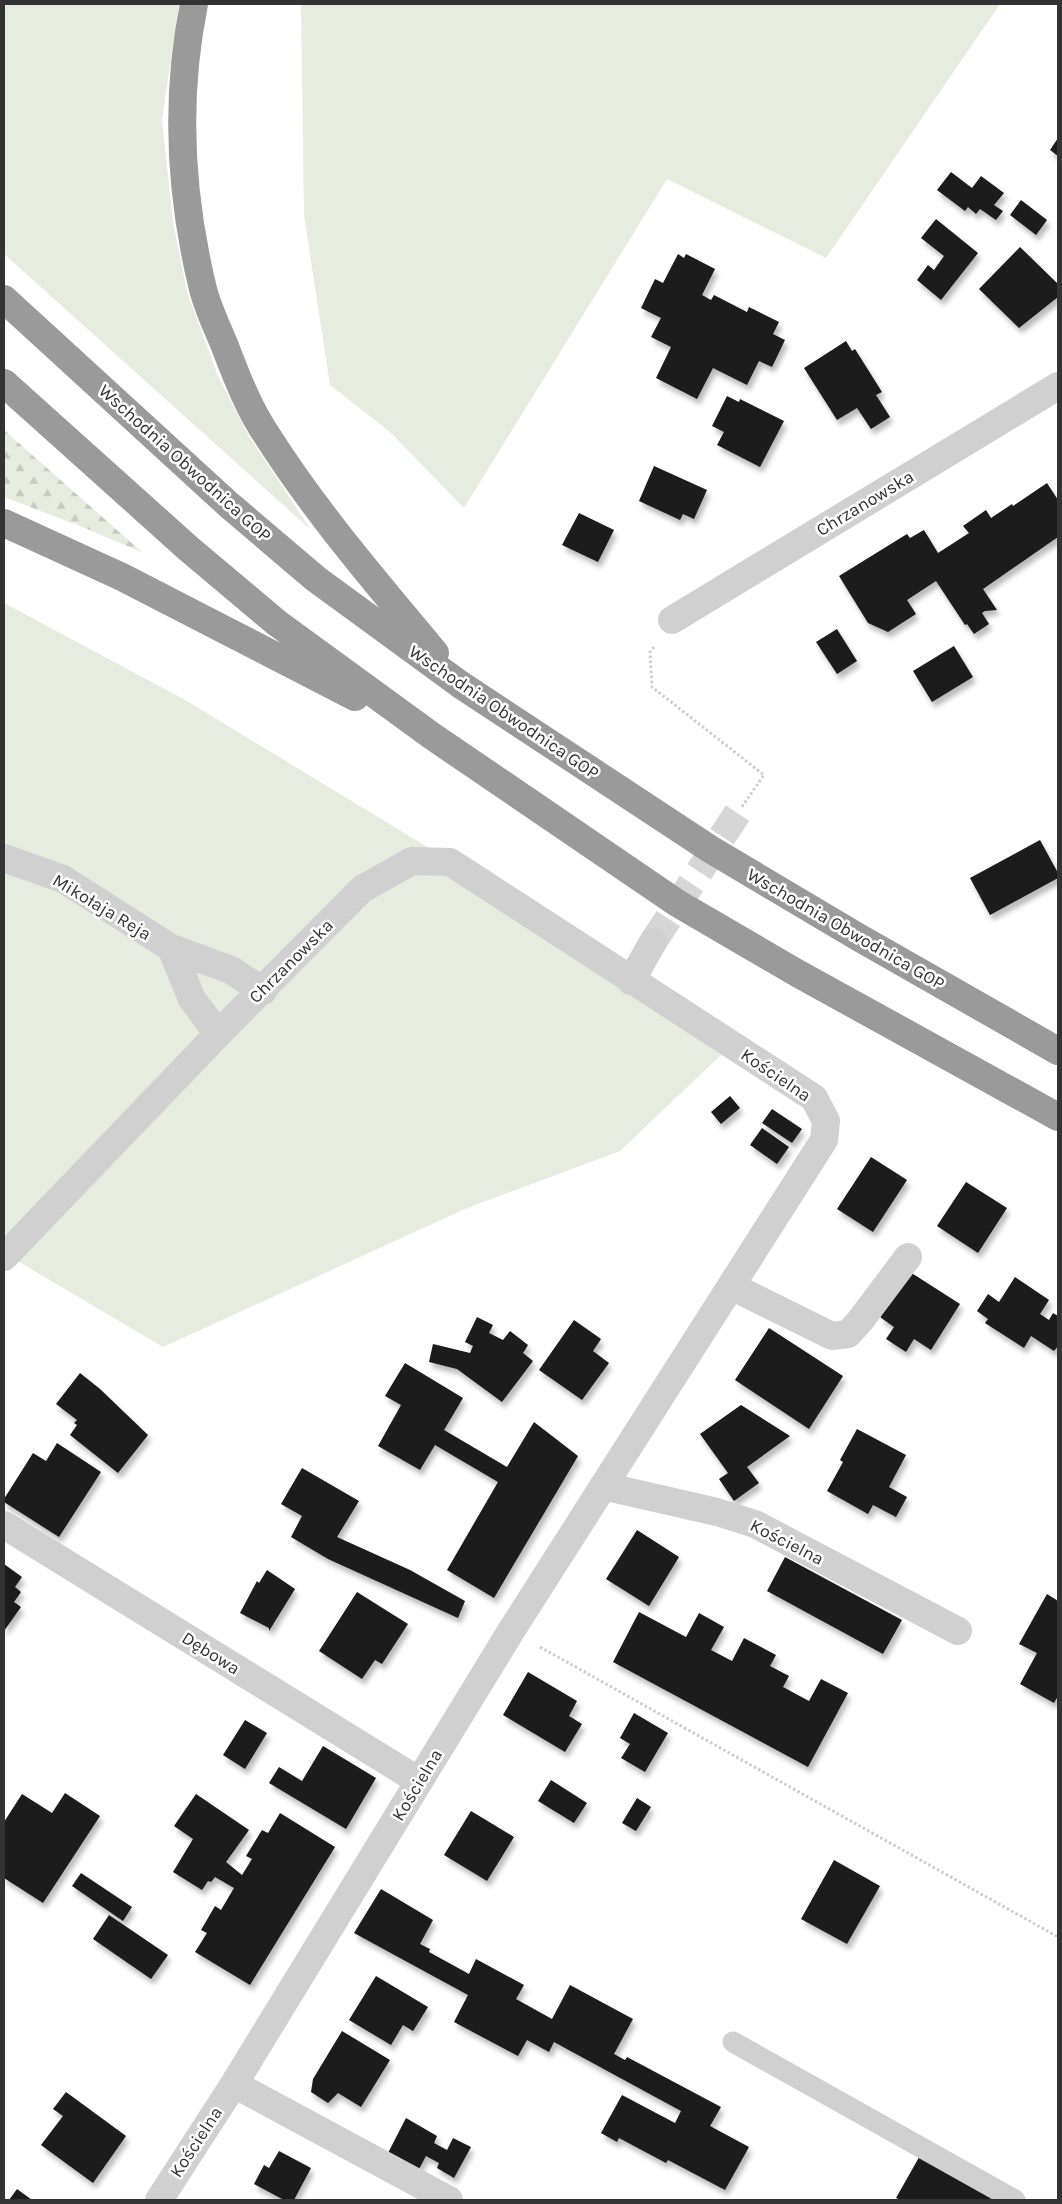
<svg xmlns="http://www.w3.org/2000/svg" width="1062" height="2204" font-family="Karla,sans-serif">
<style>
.green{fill:#e6ecdf}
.forest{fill:url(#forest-firs)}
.building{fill:#1a1a1a;filter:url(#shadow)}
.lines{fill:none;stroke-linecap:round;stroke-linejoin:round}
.street-tunnel{stroke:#d6d6d6;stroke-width:28;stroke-dasharray:28 14;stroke-linecap:butt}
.path{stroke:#cdcdcd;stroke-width:3;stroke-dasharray:2.5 2.5;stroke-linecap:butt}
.lane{stroke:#d0d0d0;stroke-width:21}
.street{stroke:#d0d0d0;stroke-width:28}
.highway{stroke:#9a9a9a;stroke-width:28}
.labels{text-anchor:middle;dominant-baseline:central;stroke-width:5;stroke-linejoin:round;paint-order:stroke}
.street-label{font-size:18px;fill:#333;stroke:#fff}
</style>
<defs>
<pattern id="forest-firs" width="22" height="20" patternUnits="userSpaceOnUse" patternTransform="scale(1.25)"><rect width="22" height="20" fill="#e6ecdf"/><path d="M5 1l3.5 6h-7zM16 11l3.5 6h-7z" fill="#c6cbc0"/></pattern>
<filter id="shadow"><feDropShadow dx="3" dy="5.5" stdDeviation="2.5" flood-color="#0004"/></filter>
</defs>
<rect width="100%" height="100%" fill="#fff"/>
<!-- green -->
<path class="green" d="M4,4H179L162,120L173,222L187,292L218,376L249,436L311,530L4,254Z
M301,4H1000L826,258L667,179L464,508L390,432L330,385L304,215Z
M4,603L187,701L740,1037L620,1151L467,1208L163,1347L4,1253Z"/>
<!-- forest -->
<path class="forest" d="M4,430L143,553L85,528L4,497Z"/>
<!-- building -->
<path class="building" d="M1058,138V156L1050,150Z
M951,172L972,188L981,176L1004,193L994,205L1003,211L996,220L980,209L976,214L968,207L965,211L937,190Z
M1021,200L1047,220L1036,235L1010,215Z
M936,219L978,253L941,300L917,280L928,265L934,270L944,256L921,238Z
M1020,247L1058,284V297L1019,328L979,289Z
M678,254L684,258L686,254L715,269L702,295L711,300L714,295L747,312L749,307L779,322L773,334L785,340L772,367L759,361L747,385L713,368L697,399L656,378L671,347L651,337L661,318L641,308L655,279L663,283Z
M846,341L852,351L855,349L882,392L876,395L890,417L871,429L857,408L837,420L804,368Z
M727,396L739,402L740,399L784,421L760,467L717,445L724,432L712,426Z
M654,466L707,490L694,519L683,514L680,520L639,501Z
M1047,483L1058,500V537L983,589L997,610L985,611L982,613L989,624L974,634L967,624L965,625L936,581L907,600L916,614L888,632L868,623L839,576L907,534L910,538L924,530L938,553L969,533L963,526L986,510L991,518L1012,504L1013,506Z
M579,513L614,530L598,562L562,545Z
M837,629L857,661L837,674L816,642Z
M954,646L973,677L932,702L913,671Z
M1040,840L1058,873V878L990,915L970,878Z
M730,1096L740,1108L721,1124L711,1112Z
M772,1109L802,1129L792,1143L762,1123Z
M762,1128L789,1147L777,1164L750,1145Z
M871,1157L907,1180L873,1232L837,1209Z
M966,1182L1007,1208L978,1253L937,1226Z
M910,1272L960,1304L931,1350L914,1339L906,1352L886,1339L894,1327L880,1317Z
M1015,1277L1049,1300L1040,1314L1049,1320L1053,1313L1058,1316V1346L1054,1351L1031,1336L1024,1348L985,1323L988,1319L977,1311L988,1294L999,1302Z
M477,1317L493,1325L489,1333L503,1340L510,1331L528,1345L523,1353L533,1361L502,1402L457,1369L429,1362L433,1344L470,1353L473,1346L465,1342Z
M574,1320L601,1339L593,1351L609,1363L582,1400L539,1370Z
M769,1328L843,1376L809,1429L735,1380Z
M405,1363L463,1398L444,1430L507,1467L534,1422L578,1456L494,1598L447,1570L498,1482L435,1445L420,1470L378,1446L401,1405L385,1396Z
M80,1373L100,1389L148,1435L118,1473L70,1435L77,1425L74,1423L77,1420L56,1404Z
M741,1405L790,1436L747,1467L759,1483L734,1501L719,1479L728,1473L700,1434Z
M857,1429L906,1455L889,1487L907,1497L896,1517L873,1505L868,1514L827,1491L843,1462L840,1460Z
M57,1443L101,1472L59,1537L4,1502V1499L33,1453L46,1461Z
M302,1468L359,1501L337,1537L410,1570L465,1601L458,1618L328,1559L291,1537L302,1516L281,1504Z
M637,1530L679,1557L649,1606L606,1579Z
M785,1557L902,1620L883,1654L767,1591Z
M4,1564L22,1577L15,1587L21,1592L14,1602L21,1607L4,1631Z
M267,1570L295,1589L269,1631V1628L240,1613L257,1581L259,1583Z
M357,1592L408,1624L382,1664L375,1660L362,1679L319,1651Z
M1047,1594L1058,1601V1696L1054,1703L1020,1684L1037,1653L1019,1644Z
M639,1612L686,1637L699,1613L724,1627L711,1650L732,1661L744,1638L776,1655L770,1666L789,1676L783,1687L809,1701L821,1679L848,1693L808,1767L613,1662Z
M528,1672L577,1701L569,1716L582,1724L565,1752L503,1715Z
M634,1713L668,1733L645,1772L621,1758L630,1744L620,1738Z
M245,1720L267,1733L245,1769L223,1755Z
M323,1746L376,1778L346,1829L269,1783L279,1767L302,1781Z
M551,1780L587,1803L574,1823L538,1801Z
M65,1793L100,1816L43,1903L4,1878V1822L22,1794L52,1813Z
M196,1794L249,1830L226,1862L242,1875L252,1859L246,1856L262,1830L268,1833L280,1813L335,1847L250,1985L195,1952L207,1933L201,1930L215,1906L221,1910L234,1888L215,1877L211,1882L208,1881L202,1890L173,1872L193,1839L174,1826Z
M637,1798L651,1807L636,1831L622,1823Z
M471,1811L514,1837L487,1881L444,1855Z
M834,1860L880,1886L847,1944L801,1919Z
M81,1873L132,1907L123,1921L72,1886Z
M381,1889L433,1920L420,1944L430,1949L429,1952L469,1974L476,1959L524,1985L516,1999L552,2019L570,1985L633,2019L614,2054L625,2060L627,2057L721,2107L710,2126L749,2147L725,2190L668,2160L666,2163L619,2138L617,2142L601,2133L622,2095L675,2123L681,2111L554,2042L549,2052L527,2040L518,2056L454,2022L468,1995L354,1933Z
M109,1915L168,1955L151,1979L93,1939Z
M376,1976L428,2007L413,2031L403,2025L391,2045L349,2020Z
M342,2031L390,2060L361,2107L338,2093L328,2103L311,2092L313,2079Z
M66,2092L126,2136L93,2183L41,2145L63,2116L53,2109Z
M406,2118L437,2136L434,2143L447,2150L453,2138L471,2147L454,2178L437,2168L439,2163L426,2156L419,2169L388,2153Z
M279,2151L311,2168L294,2200H284L254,2184L264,2165L269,2168Z
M922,2152L1002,2200H901L896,2198Z
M17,2189L32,2200H9Z"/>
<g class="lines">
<!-- street-tunnel -->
<path class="street-tunnel" d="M653,942L741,808"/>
<!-- path -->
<path class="path" d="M654,647L650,652L652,687L764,775L741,808
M540,1647L1058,1937"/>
<!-- lane -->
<path class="lane" d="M733,2042L1015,2200"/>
<!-- street -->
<path class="street" d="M672,620L1058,386
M4,858L63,879L171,948L231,970L263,991
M171,948L192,999L218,1034
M631,981L653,942
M4,1257L218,1034L362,889L412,861L450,862L814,1098L826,1121L824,1140L511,1631L234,2084L159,2200
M731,1286L832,1336L848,1334L860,1321L908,1257
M603,1486L717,1512L755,1524L958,1631
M4,1525L419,1781
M234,2084L449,2200"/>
<!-- highway -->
<path class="highway" d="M194,4C175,98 180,195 203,289C208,309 218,329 226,349C237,378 250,411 268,437C317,514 377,583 435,653
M4,299L229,505L316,579L461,685L710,849L858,937L1058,1051
M4,383L189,549L277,623L432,736L677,903L797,973L1058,1117
M4,523L122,577L355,697"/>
</g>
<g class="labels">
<!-- street labels -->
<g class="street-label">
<text transform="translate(185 463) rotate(42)">Wschodnia Obwodnica GOP</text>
<text transform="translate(865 503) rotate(-31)">Chrzanowska</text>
<text transform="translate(504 712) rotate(34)">Wschodnia Obwodnica GOP</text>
<text transform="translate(102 907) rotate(31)">Mikołaja Reja</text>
<text transform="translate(846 929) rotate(30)">Wschodnia Obwodnica GOP</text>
<text transform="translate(291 961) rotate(-45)">Chrzanowska</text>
<text transform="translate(776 1075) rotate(34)">Kościelna</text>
<text transform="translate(787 1542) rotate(27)">Kościelna</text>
<text transform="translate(211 1653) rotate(32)">Dębowa</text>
<text transform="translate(417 1785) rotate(-59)">Kościelna</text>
<text transform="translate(196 2142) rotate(-57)">Kościelna</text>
</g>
</g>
<!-- border -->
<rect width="1062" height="2204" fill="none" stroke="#333333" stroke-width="10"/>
</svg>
